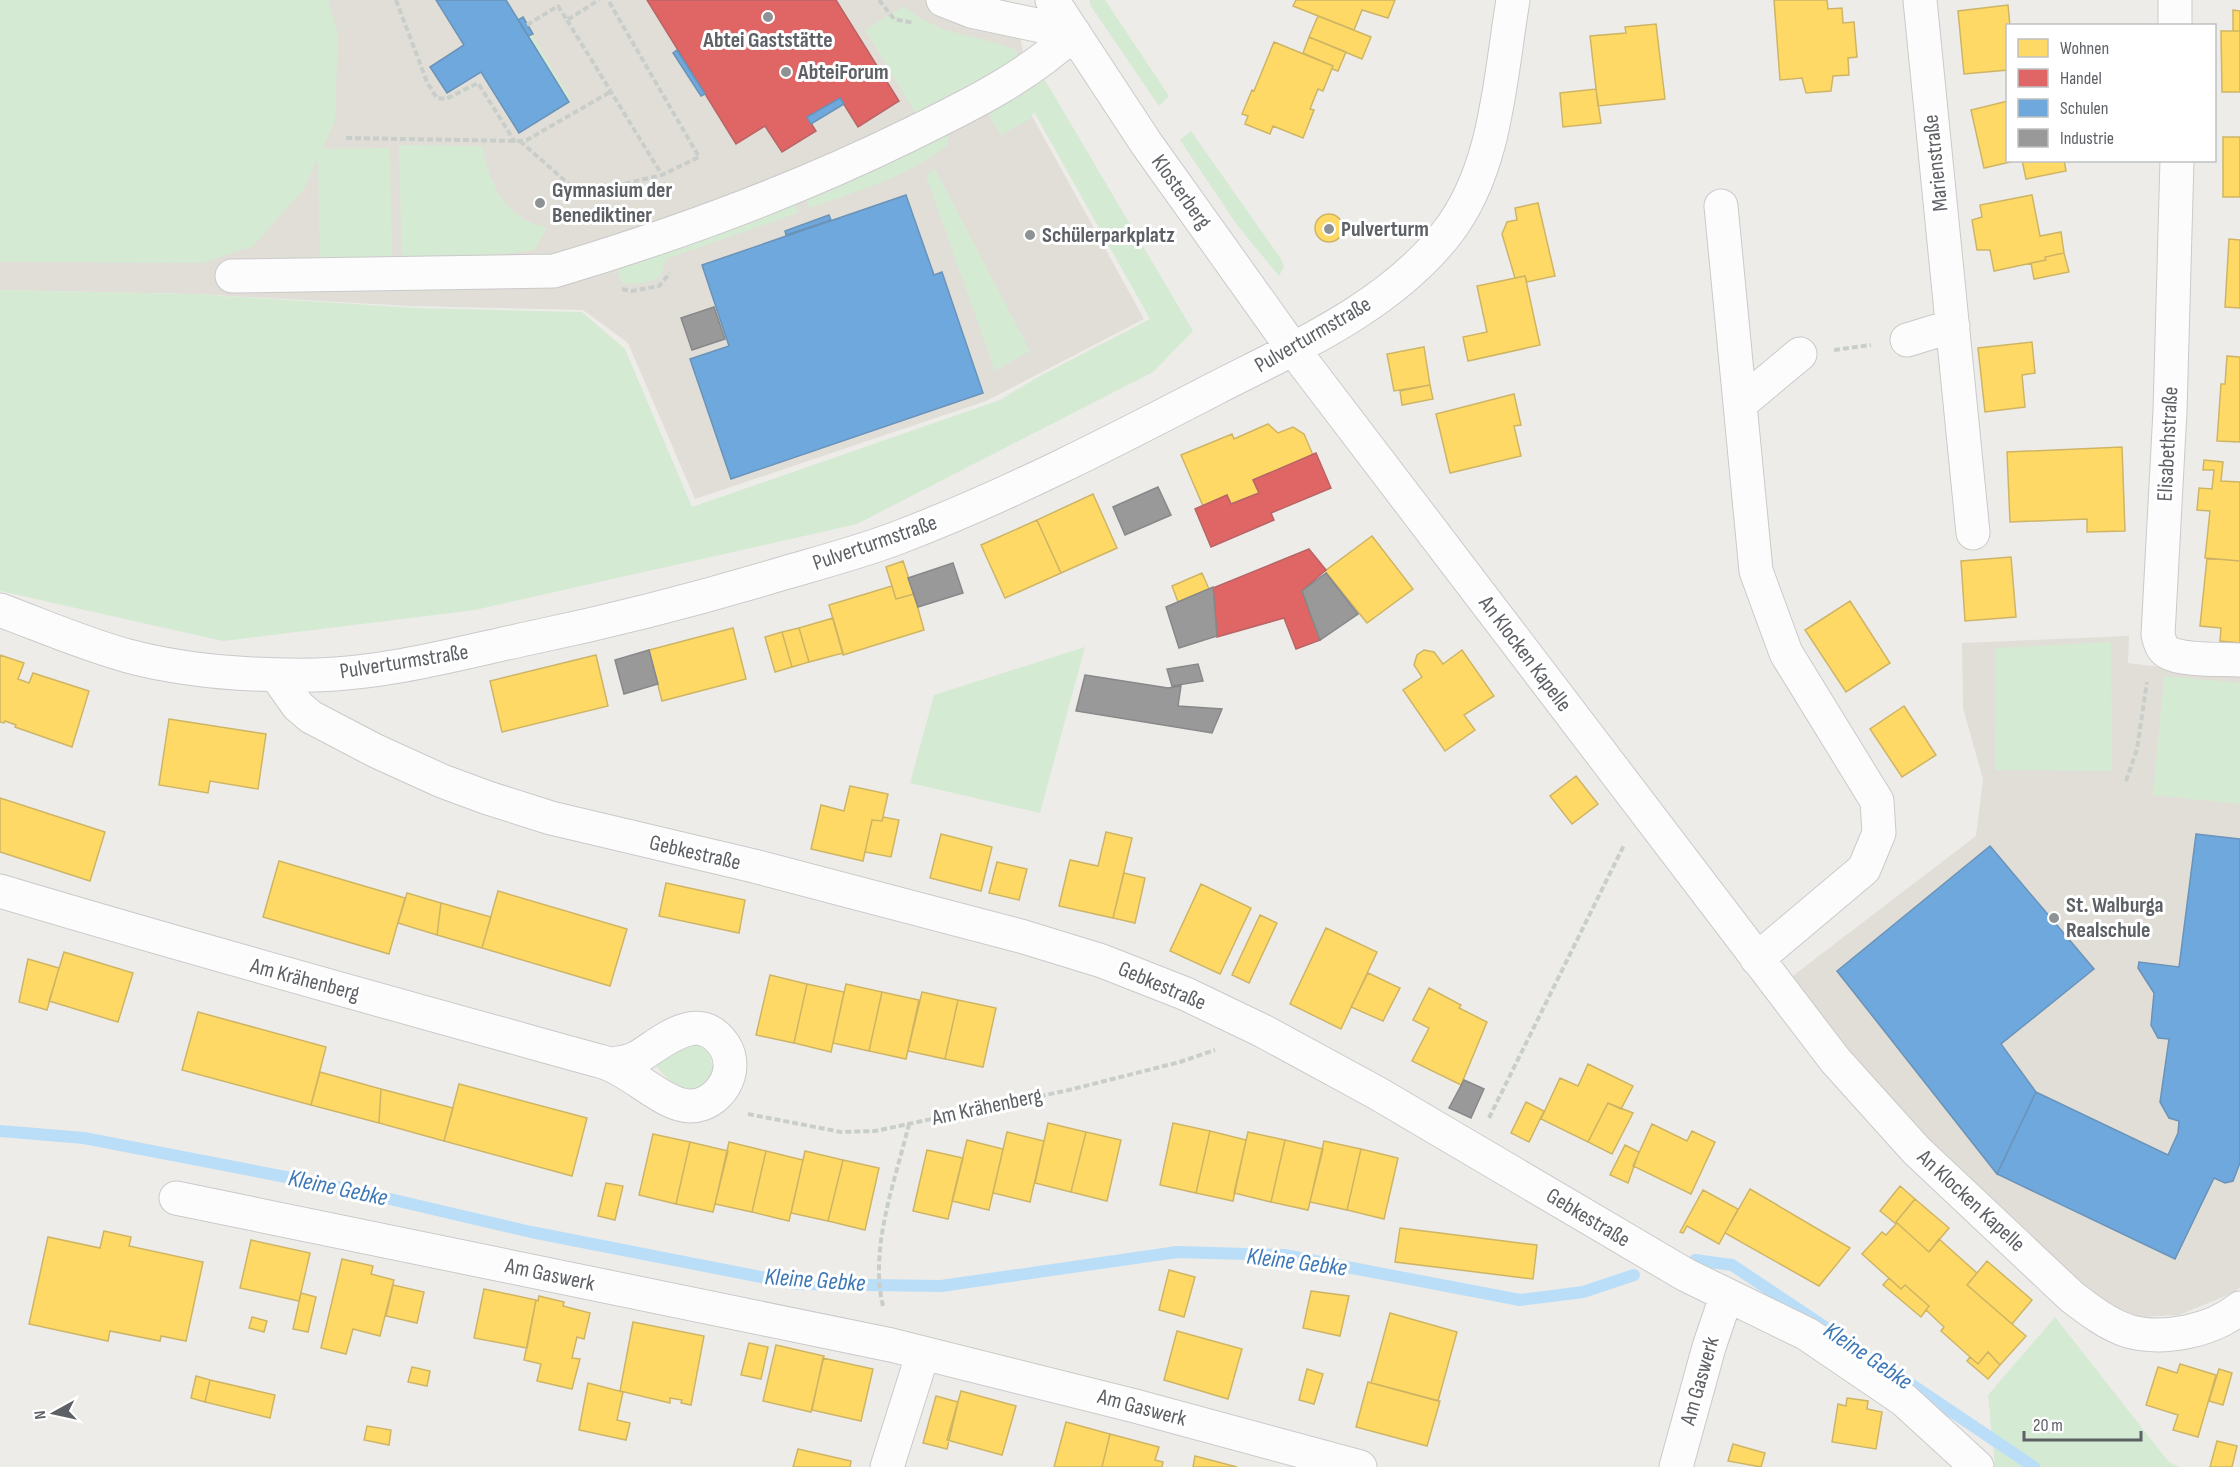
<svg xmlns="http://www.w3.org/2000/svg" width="2240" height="1467" font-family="'Sofia Sans Condensed',sans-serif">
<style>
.education{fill:#e1ded7}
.green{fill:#d5ead3}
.homes{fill:#ffd966;stroke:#ceb566;stroke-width:1.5}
.shops{fill:#e06666;stroke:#b96466;stroke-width:1.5}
.schools{fill:#6fa8dc;stroke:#6a93b9;stroke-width:1.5}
.industry{fill:#999;stroke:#87888a;stroke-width:1.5}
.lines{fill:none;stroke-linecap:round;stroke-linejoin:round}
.stream{stroke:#bbdef8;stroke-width:12}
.minor-casing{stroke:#cacaca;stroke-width:35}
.path{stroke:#c9cecb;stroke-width:4;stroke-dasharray:6 3;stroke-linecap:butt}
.minor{stroke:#fcfcfc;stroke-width:33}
.poi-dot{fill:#8f9294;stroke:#fff;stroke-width:2}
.labels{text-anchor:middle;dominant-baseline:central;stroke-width:6;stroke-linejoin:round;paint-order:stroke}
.poi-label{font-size:22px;font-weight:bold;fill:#5d6166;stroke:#fff;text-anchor:start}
.street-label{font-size:22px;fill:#5d6166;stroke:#fff}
.water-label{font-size:24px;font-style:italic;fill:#3e78b6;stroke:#fff}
</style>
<rect width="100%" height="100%" fill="#edece8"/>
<!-- education -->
<path class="education" d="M0,0H928L1020,33L1032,116L1144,319L986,401L695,499L628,343L583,310L409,306L194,294L0,290Z
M2129,636L2128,663L2240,677V1287L2235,1292L2179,1315L2140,1317L2090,1298L1907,1127L1786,981L1976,836L1983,779L1963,708L1962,643Z"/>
<!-- green -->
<path class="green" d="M0,0H328L338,34L335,121L322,149L390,148L392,266L320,267L318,158L304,189L253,246L202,263L0,262Z
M1090,0H1105L1169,96L1159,106L1090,5Z
M904,6C937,36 977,34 1016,50L1018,65L920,120L865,30Z
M532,35L570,98L569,102L528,36Z
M1042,75L1193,331L1153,372L857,524L475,610L223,641L0,591V290L194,294L418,308L582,312L625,349L692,507L1000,400L1038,377L1150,319L1034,112L1030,119L1001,135L989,115V111Z
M943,129L948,137V145C907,177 858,191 809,208L803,192Z
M1191,131L1281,259L1284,267L1279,276L1237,225L1180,140Z
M399,145L482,146C491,187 503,215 546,228L535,250L402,267Z
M935,169L1030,351L995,371L926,176Z
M791,195L798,213L666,259L661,276C650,283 635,285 622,283L613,262Z
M2111,642L2112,771L1995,770L1996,648Z
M1085,647L1040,813L910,783L934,695Z
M2164,676L2240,683V804L2153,795Z
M693,1042C709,1050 713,1058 713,1076C687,1100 674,1087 655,1065L665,1051Z
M2055,1317L2168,1461L2179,1467H1995L1988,1395Z"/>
<!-- homes -->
<path class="homes" d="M1296,0H1395L1388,18L1362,10L1354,30L1293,6Z
M1774,0H1827L1828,9L1842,8L1843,23L1854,22L1857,57L1848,58L1849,75L1833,76L1831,91L1806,93L1802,78L1780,80Z
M2008,5L2010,26H2008V70L1964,74L1958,11Z
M2233,10L2240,11V31H2233Z
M1318,16L1371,37L1362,59L1309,37Z
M1656,24L1665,99L1598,106L1590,36L1626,33L1625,27Z
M2221,31H2240V92H2222Z
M1309,37L1346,52L1338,71L1332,69L1333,66L1303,53Z
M1274,42L1333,66L1323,91L1318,89L1310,109L1314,110L1303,138L1273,126L1270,134L1245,124L1248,116L1242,114L1252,90L1254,91Z
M1596,89L1601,123L1563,127L1560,93Z
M2008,101V160H2019L1984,168L1971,110Z
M2223,137H2240V197H2223Z
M2022,160H2064L2066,171L2026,179Z
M2032,195L2040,236L2061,232L2064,253L2045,257L2046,260L1994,271L1990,250H1977L1972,220L1982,217L1980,205Z
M1538,203L1555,276L1527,282L1525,276L1515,278L1502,234L1507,222L1517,220L1515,208Z
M1315 228a14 14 0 1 1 28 0a14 14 0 1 1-28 0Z
M2229,239L2240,240V308L2225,307Z
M2064,253L2069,272L2034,279L2031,263L2046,260L2045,257Z
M1525,276L1540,345L1468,361L1463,337L1487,332L1477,286Z
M2032,342L2035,373L2022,375L2025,407L1985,412L1978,348Z
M1424,347L1430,385L1394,391L1387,354Z
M2227,356L2240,357V442L2217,441L2221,384H2225Z
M1430,385L1433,399L1402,405L1400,391Z
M1514,394L1521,425L1514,426L1521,456L1450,473L1436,414Z
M1268,424L1278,433L1293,427L1304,434L1313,455L1253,480L1259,493L1231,504L1227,495L1203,506L1181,455L1232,434L1234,439Z
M2122,447L2125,531L2087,532V519L2010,522L2007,452Z
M2204,460L2223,462L2221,481L2240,482V561L2205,558L2210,511L2197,510L2199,488L2212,489L2214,470H2203Z
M1093,494L1117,548L1061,573L1037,520Z
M1037,520L1061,573L1005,598L981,545Z
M1372,536L1413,589L1367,623L1325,571Z
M2011,557L2016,617L1965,621L1961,561Z
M2207,558L2240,561V643L2220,641L2221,628L2200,626Z
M903,561L914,594L896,599L886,567Z
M1202,573L1209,589L1178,602L1172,586Z
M892,586L896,599L914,594L924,630L843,655L829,605Z
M1850,601L1890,663L1846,692L1805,630Z
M833,618L843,653L809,662L799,628Z
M733,628L746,679L662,701L649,650Z
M799,628L809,662L792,667L782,632Z
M782,632L792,667L775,672L765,637Z
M1424,650L1434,652L1443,664L1462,650L1494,696L1464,715L1475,730L1445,751L1403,690L1422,677L1414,665L1417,655Z
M0,655L24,663L18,679L29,683L33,673L89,691L72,747L15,727L16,725L5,721L4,723L0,722Z
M596,655L608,706L502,732L490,681Z
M1904,706L1936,755L1902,777L1870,729Z
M169,719L266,734L258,789L210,781L208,793L159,785Z
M1576,776L1598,804L1572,824L1550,796Z
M850,786L888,794L882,821L872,820L863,861L811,849L821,805L844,811Z
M0,798L105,832L90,881L0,852Z
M883,817L899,820L891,857L865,852L872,820L882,821Z
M1106,832L1132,838L1113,918L1059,906L1070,860L1098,866Z
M941,834L992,847L981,891L930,878Z
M279,861L405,898L389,954L263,917Z
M997,862L1027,869L1019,900L989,893Z
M1124,873L1145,878L1135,923L1113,918Z
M666,883L745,900L739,933L659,916Z
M1201,884L1251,908L1220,974L1170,951Z
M498,891L627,929L610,986L482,948Z
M407,893L441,903L437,935L398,923Z
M441,903L491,917L482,948L437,935Z
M1260,915L1277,923L1249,983L1232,975Z
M1326,928L1377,952L1341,1029L1290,1004Z
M64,952L133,973L118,1022L49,1001Z
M28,959L59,968L47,1010L19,1002Z
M1368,973L1400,988L1383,1021L1351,1007Z
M770,975L807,984L794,1043L756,1035Z
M807,984L844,992L831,1052L794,1043Z
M846,984L882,992L869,1051L833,1043Z
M1429,988L1461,1005L1459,1008L1487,1022L1461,1085L1412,1061L1429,1028L1413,1020Z
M882,992L919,1000L906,1059L869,1051Z
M922,992L958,1000L945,1059L908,1051Z
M958,1000L996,1008L983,1067L945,1059Z
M198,1012L326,1047L311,1105L182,1070Z
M1588,1064L1633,1086L1621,1109L1608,1103L1588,1142L1541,1119L1560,1078L1578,1086Z
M320,1072L381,1089L379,1123L311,1105Z
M459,1084L587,1118L572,1176L444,1141Z
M381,1089L453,1108L444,1141L379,1123Z
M1526,1102L1544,1111L1529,1142L1511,1133Z
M1608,1103L1633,1113L1612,1154L1588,1142Z
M1048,1123L1086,1132L1071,1192L1035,1183Z
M1173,1123L1210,1131L1196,1193L1160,1185Z
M1652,1124L1687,1141L1692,1131L1715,1142L1691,1194L1633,1166Z
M1210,1131L1246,1140L1233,1201L1196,1193Z
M1007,1132L1044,1141L1030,1202L993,1193Z
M1086,1132L1121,1140L1107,1201L1071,1192Z
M1248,1132L1285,1140L1271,1202L1234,1193Z
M653,1134L690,1142L676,1204L639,1195Z
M967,1140L1003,1149L989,1210L952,1201Z
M1285,1140L1323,1149L1308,1210L1271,1202Z
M1324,1141L1361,1149L1347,1210L1310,1202Z
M690,1142L728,1151L713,1212L676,1204Z
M729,1142L766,1151L752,1212L715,1204Z
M1625,1145L1639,1152L1628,1183L1610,1175Z
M1361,1149L1398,1158L1384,1219L1347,1210Z
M927,1150L963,1158L948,1219L913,1211Z
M766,1151L803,1160L789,1221L752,1212Z
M805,1151L843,1160L828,1221L791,1213Z
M843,1160L879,1168L865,1230L828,1221Z
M606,1183L623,1186L615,1220L598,1216Z
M1900,1186L1915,1199L1896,1222L1929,1252L1939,1239L1977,1273L1967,1285L2026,1336L2000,1365L1988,1352L1978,1364L1941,1331L1944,1327L1926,1310L1929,1306L1905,1285L1901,1289L1862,1254L1882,1232L1886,1235L1896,1224L1880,1211Z
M1750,1189L1850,1248L1819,1286L1725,1233Z
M1703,1190L1738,1209L1719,1244L1687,1226L1683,1233L1680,1232Z
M1915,1199L1949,1228L1929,1252L1896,1222Z
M1400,1228L1537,1245L1533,1279L1395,1262Z
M104,1231L131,1237L129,1246L203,1262L186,1341L161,1336L160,1341L110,1331L108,1341L29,1324L48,1237L100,1248Z
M251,1240L310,1253L299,1301L240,1288Z
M342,1259L373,1266L371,1274L394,1280L380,1336L353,1329L346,1354L321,1348Z
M1987,1261L2032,1300L2012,1324L1967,1285Z
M1169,1270L1195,1277L1184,1317L1159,1310Z
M1889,1278L1901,1289L1905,1285L1929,1306L1921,1317L1883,1285Z
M393,1285L424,1292L417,1323L386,1316Z
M484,1289L536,1300L527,1348L474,1338Z
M1311,1291L1349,1296L1340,1336L1303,1328Z
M301,1293L316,1297L308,1332L293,1329Z
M539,1296L564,1302L563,1306L590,1313L584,1339L577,1337L572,1358L580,1359L572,1389L537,1381L541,1364L524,1360L536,1300L538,1301Z
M1390,1313L1457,1332L1438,1401L1371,1383Z
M252,1317L267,1321L264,1332L249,1328Z
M633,1322L704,1336L691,1405L681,1403L682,1400L670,1398V1403L620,1391Z
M1177,1331L1242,1349L1228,1399L1164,1380Z
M749,1343L768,1347L761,1379L741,1375Z
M776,1345L824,1356L811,1412L763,1401Z
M1988,1352L2000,1365L1988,1379L1967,1361L1970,1357L1978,1364Z
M823,1358L873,1369L861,1421L812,1410Z
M2180,1364L2216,1375L2198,1437L2173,1430L2178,1415L2146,1405L2158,1367L2177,1373Z
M412,1367L430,1371L427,1386L408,1382Z
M1307,1369L1323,1374L1314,1404L1299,1400Z
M2219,1369L2232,1373L2223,1405L2209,1401Z
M196,1376L210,1380L205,1402L191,1398Z
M210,1380L275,1395L270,1418L205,1402Z
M1368,1382L1440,1401L1427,1446L1356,1427Z
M588,1383L623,1392L617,1420L630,1423L626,1440L579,1430Z
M961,1391L1016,1406L1002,1455L947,1440Z
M936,1396L958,1402L947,1449L923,1443Z
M1847,1398L1868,1401L1867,1409L1882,1412L1876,1449L1832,1442L1838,1404L1846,1406Z
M1066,1422L1110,1434L1102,1467H1054Z
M367,1426L391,1430L389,1445L364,1440Z
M1110,1434L1159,1447L1155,1460L1163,1462L1162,1467H1102Z
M2217,1441L2237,1446L2232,1467H2210Z
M1733,1444L1765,1453L1761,1467L1728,1461Z
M798,1449L851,1461L850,1467H793Z
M1195,1456L1237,1467H1193Z"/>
<!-- shops -->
<path class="shops" d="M647,0H836L899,101L858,127L840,98L807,117L816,131L782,152L765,126L736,144Z
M1316,453L1331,488L1271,513L1274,520L1211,547L1195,509L1227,495L1231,504L1259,493L1253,480Z
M1309,549L1326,570L1302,591L1320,640L1296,649L1284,618L1217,637L1213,588Z"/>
<!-- schools -->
<path class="schools" d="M436,0H506L569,102L519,133L481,72L447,93L430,67L464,45Z
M523,17L533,34L528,36L518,20Z
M677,50L705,94L701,96L673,53Z
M840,98L844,104L811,124L807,117Z
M906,195L934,275L942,272L983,393L731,479L690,359L729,346L702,265Z
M829,215L831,220L786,235L785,231Z
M2196,834L2240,839V1163L2233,1181L2225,1183L2214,1178L2175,1259L1997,1174L2036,1092L2168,1155L2178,1133L2179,1121L2169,1118L2160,1102L2169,1039L2158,1038L2151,1025L2154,993L2138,968L2139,962L2179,967Z
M1990,846L2094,969L2001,1044L2036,1092L1997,1174L1837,971Z"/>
<!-- industry -->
<path class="industry" d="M714,307L725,339L692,350L681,318Z
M1158,487L1171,515L1125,535L1113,507Z
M953,563L963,593L918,607L908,578Z
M1326,573L1358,614L1320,640L1302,591Z
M1213,587L1217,636L1179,648L1166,607Z
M649,650L658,684L624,694L615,660Z
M1198,664L1203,681L1172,686L1167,669Z
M1085,675L1168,688L1181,686L1178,706L1222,709L1212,733L1076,711Z
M1464,1080L1484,1089L1471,1118L1449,1108Z"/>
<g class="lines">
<!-- stream -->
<path class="stream" d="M0,1131L84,1138L343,1188L531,1232L797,1284L941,1286L1177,1252L1284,1255L1520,1300L1583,1292L1634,1275
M1695,1260L1732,1265L1825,1327
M1872,1358L2034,1467"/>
<!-- minor casing -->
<g class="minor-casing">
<path id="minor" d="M943,0L971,11L1074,33
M1052,0L1146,143L1293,349L1835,1060L1916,1150L2072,1297C2089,1310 2107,1324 2128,1331C2163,1341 2212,1331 2240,1308
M1920,0L1973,533
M2175,0V26
M2177,160L2170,411L2158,635C2160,642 2161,648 2167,652C2182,661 2222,659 2240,660
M1721,206L1756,571L1786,653L1877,801L1879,833L1864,869L1757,959
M232,276L554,271C675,235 795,191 909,135C968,106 1026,78 1074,33
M1907,340L1953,326
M1740,404L1800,354
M0,610C43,626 84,644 128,656C188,672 254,676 316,675C389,673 460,653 530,638C616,620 701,598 784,573C822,562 860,552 897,538C1007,496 1112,442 1216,388C1298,346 1389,307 1447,233C1497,169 1500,77 1513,0
M276,675L298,706L311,717L376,751L442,781L488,798L551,818L754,866L1024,937L1102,961L1186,994L1263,1031L1377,1093L1686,1275L1807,1334L1904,1400L1977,1467
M0,891C200,951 401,1006 603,1062C631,1070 664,1106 690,1106C719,1106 741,1071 724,1045C698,1008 663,1042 638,1057C630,1062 620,1063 611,1064
M176,1198L891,1345L1135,1406L1360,1467
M887,1467L923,1353
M1676,1467L1709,1347L1726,1297"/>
</g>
<!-- path -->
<path class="path" d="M396,0L427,82L437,98L446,99L478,83L515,142
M879,0L894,19L914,23
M567,20L662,175L699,157L608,0
M527,25L558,6L567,20L599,0
M346,138L520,141L527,140L610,92
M520,141L580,194L662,175
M622,289L632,291L659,286L670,273
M1834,350L1871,345
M2126,781L2137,749L2147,682
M748,1114L841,1132L875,1131L1069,1090L1180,1062L1215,1050
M1489,1118L1624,845
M883,1306C869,1247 895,1182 909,1124"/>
<!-- minor -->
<use href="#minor" class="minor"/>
</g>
<!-- markers -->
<g class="poi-dot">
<circle cx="768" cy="17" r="6"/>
<circle cx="786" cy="72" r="6"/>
<circle cx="540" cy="203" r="6"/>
<circle cx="1329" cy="229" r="6"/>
<circle cx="1030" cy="235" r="6"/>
<circle cx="2054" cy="918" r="6"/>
</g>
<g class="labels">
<!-- poi labels -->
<g class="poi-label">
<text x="768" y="40" text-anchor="middle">Abtei Gaststätte</text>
<text x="798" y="72">AbteiForum</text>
<text x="552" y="190">Gymnasium der<tspan x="552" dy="25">Benediktiner</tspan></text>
<text x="1341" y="229">Pulverturm</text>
<text x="1042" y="235">Schülerparkplatz</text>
<text x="2066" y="905">St. Walburga<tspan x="2066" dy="25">Realschule</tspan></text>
</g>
<!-- street labels -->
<g class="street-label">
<text transform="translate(1936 163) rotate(-96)">Marienstraße</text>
<text transform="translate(1181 192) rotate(54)">Klosterberg</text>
<text transform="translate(1313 335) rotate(-30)">Pulverturmstraße</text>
<text transform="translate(2168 444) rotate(-87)">Elisabethstraße</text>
<text transform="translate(875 543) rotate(-19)">Pulverturmstraße</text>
<text transform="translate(1525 654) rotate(53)">An Klocken Kapelle</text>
<text transform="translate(404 662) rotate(-9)">Pulverturmstraße</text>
<text transform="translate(695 853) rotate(13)">Gebkestraße</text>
<text transform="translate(305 980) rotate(15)">Am Krähenberg</text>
<text transform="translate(1162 986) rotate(23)">Gebkestraße</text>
<text transform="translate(987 1107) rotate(-12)">Am Krähenberg</text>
<text transform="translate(1971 1201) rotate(43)">An Klocken Kapelle</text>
<text transform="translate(1588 1218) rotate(31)">Gebkestraße</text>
<text transform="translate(550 1275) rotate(12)">Am Gaswerk</text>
<text transform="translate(1700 1381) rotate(-74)">Am Gaswerk</text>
<text transform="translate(1142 1408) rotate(15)">Am Gaswerk</text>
</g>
<!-- water labels -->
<g class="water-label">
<text transform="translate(338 1188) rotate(12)">Kleine Gebke</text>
<text transform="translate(1297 1262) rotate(7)">Kleine Gebke</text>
<text transform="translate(815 1280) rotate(4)">Kleine Gebke</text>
<text transform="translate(1868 1356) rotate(34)">Kleine Gebke</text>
</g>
</g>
<!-- legend -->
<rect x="2006" y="24" width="210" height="138" fill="#ffffff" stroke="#bec0c2" stroke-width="1.5"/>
<rect x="2018" y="39" width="30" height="18" fill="#ffd966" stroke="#bec0c2" stroke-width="1.5"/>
<text x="2060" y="54" font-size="18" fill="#5d6166">Wohnen</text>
<rect x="2018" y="69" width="30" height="18" fill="#e06666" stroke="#bec0c2" stroke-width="1.5"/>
<text x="2060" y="84" font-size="18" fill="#5d6166">Handel</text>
<rect x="2018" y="99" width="30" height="18" fill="#6fa8dc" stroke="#bec0c2" stroke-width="1.5"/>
<text x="2060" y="114" font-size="18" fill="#5d6166">Schulen</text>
<rect x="2018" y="129" width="30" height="18" fill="#999999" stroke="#bec0c2" stroke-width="1.5"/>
<text x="2060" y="144" font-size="18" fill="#5d6166">Industrie</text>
<!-- north arrow -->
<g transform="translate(54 1413) rotate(262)" stroke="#ffffff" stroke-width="4.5" paint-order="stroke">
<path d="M0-4.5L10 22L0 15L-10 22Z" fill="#5d6166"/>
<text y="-9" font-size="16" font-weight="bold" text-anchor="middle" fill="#5d6166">N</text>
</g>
<!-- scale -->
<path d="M2024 1431v9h117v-9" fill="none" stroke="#5d6166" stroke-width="3"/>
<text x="2033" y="1431" font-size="18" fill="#5d6166" stroke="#ffffff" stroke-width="4.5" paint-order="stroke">20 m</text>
</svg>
